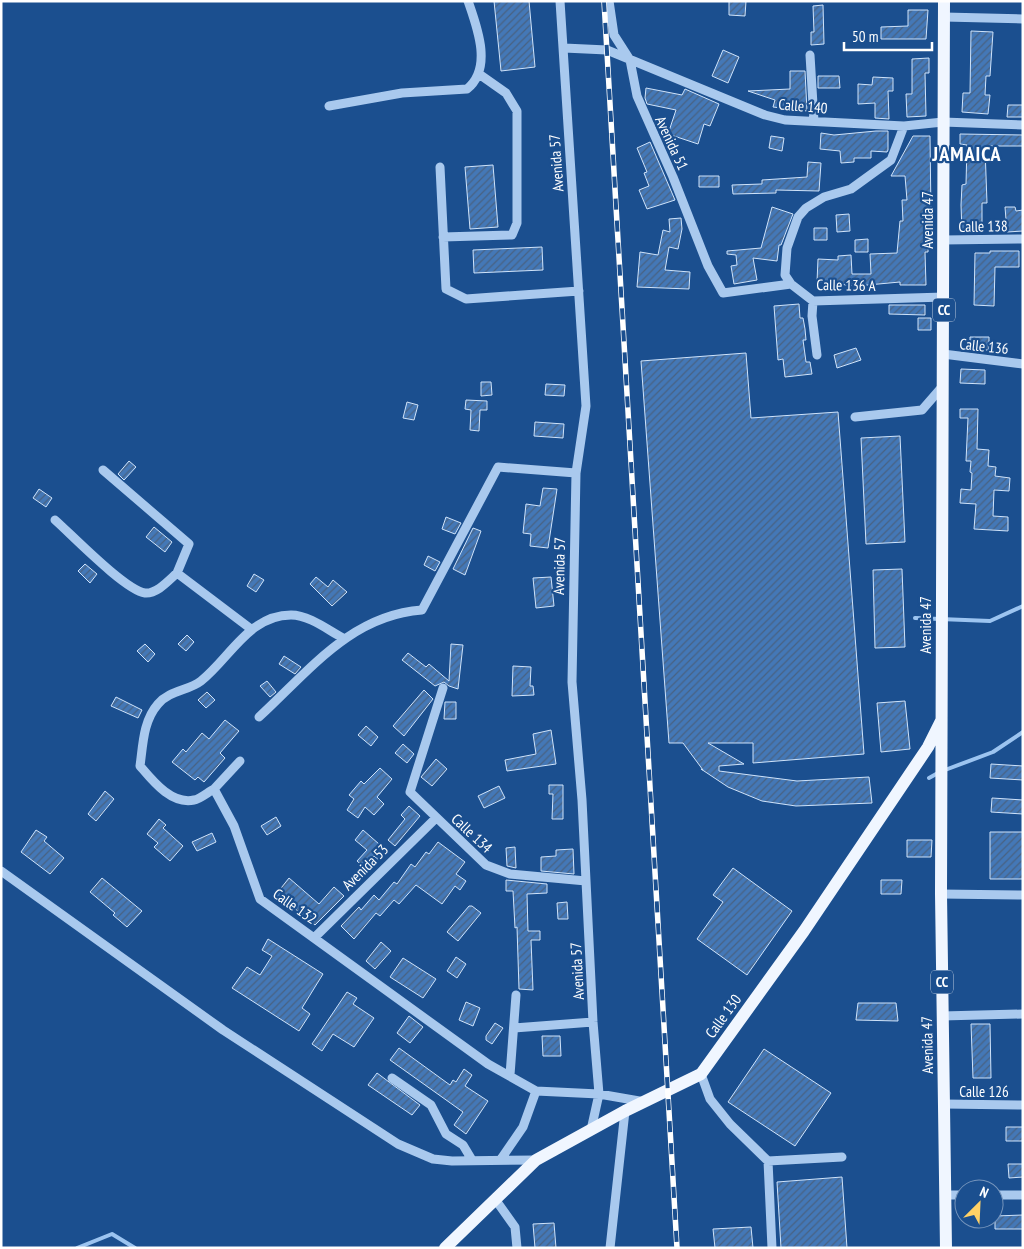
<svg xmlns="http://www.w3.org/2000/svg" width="1024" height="1249" font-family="'PT Sans Narrow',sans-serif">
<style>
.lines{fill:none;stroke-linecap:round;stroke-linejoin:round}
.stream{stroke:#9cc4f0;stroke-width:4}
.building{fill:url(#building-hatch);stroke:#cfe3fa}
.minor{stroke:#a9c9ee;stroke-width:9}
.major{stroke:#f0f6ff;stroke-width:12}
.rail-casing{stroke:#fff;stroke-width:5.5}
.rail{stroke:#1b4f8f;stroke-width:4;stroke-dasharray:11;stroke-linecap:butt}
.labels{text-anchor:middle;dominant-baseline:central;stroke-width:4.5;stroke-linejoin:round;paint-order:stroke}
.shield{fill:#1b4f8f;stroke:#bbcadd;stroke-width:1}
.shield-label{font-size:14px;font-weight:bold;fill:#fff}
.street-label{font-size:15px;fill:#fff;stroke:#1b4f8f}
.district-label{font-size:20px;font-weight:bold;letter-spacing:1px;fill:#fff;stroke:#1b4f8f}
</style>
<defs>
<pattern id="building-hatch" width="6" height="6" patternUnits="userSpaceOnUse" patternTransform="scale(1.25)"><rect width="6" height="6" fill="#4478b7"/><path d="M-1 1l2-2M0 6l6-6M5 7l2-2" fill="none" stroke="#486282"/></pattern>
</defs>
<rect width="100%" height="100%" fill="#1b4f8f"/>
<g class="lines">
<!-- stream -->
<path class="stream" d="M915,618L990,621L1023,606
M945,770L993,752L1023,732
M929,778L938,773
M77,1248L112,1234L135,1248"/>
</g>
<!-- building -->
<path class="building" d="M494,1H529L535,67L501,71Z
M729,1H746L745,16L729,15Z
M823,5L824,44L811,45V32H814L813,6Z
M908,10H928L926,39H881V27L908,26Z
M971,31L993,32L990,76H986L985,95H990L988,114L962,112L963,93H970Z
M723,50L739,57L728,83L712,76Z
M929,58V73H925L926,116L907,117L906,94H912V59Z
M790,71H805L807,111L773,107L775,100L748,91L790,89Z
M818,76H839L840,88H818Z
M873,77L893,78V91H888L889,119L875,118V103L858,104V84L872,85Z
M646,88L682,95L685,89L719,104L710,126L704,124L698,144L668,134L676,110L647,104L645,98Z
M1008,105H1023V117H1007Z
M876,131H888V150L887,152L871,151V158H854V162L841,163L840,151L820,149L821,133L834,135Z
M960,134L1023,135V146H987L985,148L987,203H982V232H962L961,205L962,185L966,184L967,145L960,144Z
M771,136L784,138L782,151L769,148Z
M913,136H930L931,216H929L928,252H925L926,285H900V282L857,286L817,282L818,259L838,260V256L851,255L852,274H871L870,254L897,253L900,221H903L902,200H907L905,176H891Z
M650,142L675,200L647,209L639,190L649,186L644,173L647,172L637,148Z
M808,162L821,163L819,191L776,190V193L733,194L732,185L762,184V180L807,177Z
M493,165L498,227L470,229L465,167Z
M699,176H719V187H699Z
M772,207L793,214L781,245H779L777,261L753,258L757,280L734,284L731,266L737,265L736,255L727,254V251L761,248Z
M1005,207H1015L1016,211L1023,210V231L1007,232Z
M849,214L850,231L837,232L836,215Z
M681,218L682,229L678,249L669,247L665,270L690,272L689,289L637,287L640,252L658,255L663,230L670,232L669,219Z
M814,228H827V240H814Z
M868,239V252H855V240Z
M542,247L543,270L474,273L473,250Z
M990,251H1019V267H995L994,306L974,305L975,253H990Z
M799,304L800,318H803L805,329L806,340H803L806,362H810L812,374L785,377L783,359L778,360L774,306Z
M889,305H925V315L889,314Z
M918,318H931V330H918Z
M970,337H989V350H970Z
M856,348L861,360L837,368L834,355Z
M746,353L751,418L838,412L864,754L753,763V743H708L744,764L719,766V771L797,781L869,777L872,803L796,806L762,801L728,787L701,769L703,770L683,743H669L641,361Z
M961,369L985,370V384L960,383Z
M481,382H491L492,395L481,396Z
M546,384L565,385L564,396L545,395Z
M466,400L487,401V410H480L479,431L470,430L471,410L465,409Z
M407,402L418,405L414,420L403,418Z
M960,409H978L977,449L989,450L988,466L996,467L995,476L1010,478L1009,491L994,490L993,516L1008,517V531L974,529L976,504L960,503L961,489L971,490L972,473L970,472L971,461H966L968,418H960Z
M535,422L564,424L563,438L534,436Z
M900,436L905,542L866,544L861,438Z
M129,461L136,467L124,480L118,474Z
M543,488L557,489L548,548L530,546L531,534L523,533L526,504L540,506Z
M39,489L52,498L46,507L33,498Z
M446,517L461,523L455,534L442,529Z
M154,527L172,542L165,552L146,537Z
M473,528L481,531L465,575L453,569Z
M428,556L440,562L435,571L424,565Z
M85,564L97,574L90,583L78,571Z
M902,569L905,647L875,648L873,570Z
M254,574L264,580L256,592L247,586Z
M316,577L328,587L333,580L347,592L332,606L310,584Z
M551,577L554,606L536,608L533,578Z
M187,635L194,642L186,651L178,644Z
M145,644L155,654L148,662L137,651Z
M451,644L463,645L458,689L449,686L444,682L435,686L402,660L408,653L426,667L429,664L449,681Z
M284,656L301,667L295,674L279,664Z
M513,666L531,667L530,686H533L534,695L512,696Z
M267,681L276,692L270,697L260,686Z
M424,690L433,699L404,736L393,726Z
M207,692L215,700L206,708L198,700Z
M116,697L142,710L138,718L111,706Z
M905,701L910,749L881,752L877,703Z
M445,702H456V719H444Z
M225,720L239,731L220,753L225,758L204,782L198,777L195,780L172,762L183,749L186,752L202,733L209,739Z
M366,726L378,737L371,746L358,735Z
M551,730L556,764L507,771L505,760L536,754L533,734Z
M403,744L414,754L407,763L395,753Z
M436,759L447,769L432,786L421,777Z
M991,764L1023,766V780L990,778Z
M380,768L392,779L377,797L384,804L374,815L365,807L358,818L347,810L354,799L349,795L361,781L364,784Z
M549,785H563V819H552L553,794H549Z
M499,786L505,798L484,808L478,796Z
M105,791L114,799L96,821L88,814Z
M992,798L1023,800V814L991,812Z
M409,806L420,816L395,846L388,840L405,819L401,815Z
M276,817L281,826L267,835L261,826Z
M159,819L166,825L163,828L183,846L170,861L154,847L158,843L147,834Z
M36,830L47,837L44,841L64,858L50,874L21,852Z
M363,830L387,851L379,860L374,856L364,867L357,861L367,850L355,840Z
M990,832H1023V879H990Z
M212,833L216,842L197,851L192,842Z
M907,840H932L931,857H907Z
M438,842L465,862L456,874L466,881L460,890L455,886L442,904L416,885L399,904L394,900L380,916L376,913L354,939L341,926L359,907L361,910L374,895L379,900L394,882L397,884L411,864L415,867L426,852L429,854Z
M515,847L516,868L507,866L506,848Z
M573,849L574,874L541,871V857L556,856V850Z
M733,868L792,911L747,975L697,939L723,902L713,895Z
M102,878L142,911L127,927L113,915L115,913L90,892Z
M289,878L319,904L334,887L344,896L315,925L294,908L291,912L274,897Z
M506,880L547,884V893L527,894L528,931H540V940H531L533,990L519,989L517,927L515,928L513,891H506Z
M881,880H902L901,894H881Z
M567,902L568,919H558L557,903Z
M469,906H472L481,913L458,941L447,932Z
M268,939L323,974L302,1008L310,1014L299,1031L232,988L247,967L260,975L272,956L262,950Z
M381,942L391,951L375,969L366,961Z
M456,957L466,964L457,978L447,971Z
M403,958L436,979L423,998L390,977Z
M347,992L357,998L353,1004L374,1018L354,1047L333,1034L322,1051L312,1044Z
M466,1002L480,1008L473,1026L459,1020Z
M858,1003H896L898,1021L856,1020Z
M409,1016L423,1027L410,1043L397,1033Z
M495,1023L503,1028L492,1044L486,1040V1036Z
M971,1024H990L991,1078H973Z
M542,1036H560L561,1056H543Z
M399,1048L450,1085L453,1080L456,1082L464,1069L472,1075L465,1086L488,1101L466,1134L454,1125L463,1112L390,1060Z
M764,1049L831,1093L795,1146L728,1102Z
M377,1073L420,1105L412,1115L368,1085Z
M1006,1127H1023V1141H1006Z
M1008,1164H1023V1177L1009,1178Z
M842,1177L847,1248H781L777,1182Z
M1023,1215V1229H995V1216Z
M554,1223L556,1248H535L533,1224Z
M751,1227L753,1248H715L713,1229Z"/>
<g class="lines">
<!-- minor -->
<path class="minor" d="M560,1L586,406L576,473L572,682L582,800L593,1022L599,1094L591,1130
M609,1L614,35L630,60L637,96L673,177L708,266L723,293L791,284
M944,17L1023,19
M564,48L607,50L765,115L785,120L904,126L943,122L1023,125
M810,55L814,121
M329,106L402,93L467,89C493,68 477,27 468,1
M904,126L891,160L851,189L824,197L806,208L798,217L787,248L785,275L791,284L813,301L944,297
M440,167L446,289L466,299L579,291
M443,237L512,235L517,223V111L506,93L479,74
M943,240L1023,239
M813,301L812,316L817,355
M943,354L1023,364
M855,417L922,410L942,387
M103,470L189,544L177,573
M55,520C73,536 125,590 145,593C157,594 169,580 177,573L251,629
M343,638C328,630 309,615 291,615C249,615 230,658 201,681C188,691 170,690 158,704C143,721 143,745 140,766C152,780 171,805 194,800C200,799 208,792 214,789L234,826L260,899L488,1064L536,1091L599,1094L645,1102
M443,688L410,792L486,865L510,874L586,881
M259,717C309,671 351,615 422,610L498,467L576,473
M214,789L240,761
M1,871L223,1030L398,1144L433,1159L452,1161L536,1160
M941,894L1023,895
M315,937L436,818
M942,1016L1023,1014
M514,1028L593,1022
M701,1074L710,1099L730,1124L768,1161L842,1157
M510,1075L516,995
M392,1078L431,1105L446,1134L463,1145L472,1160
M944,1104L1023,1105
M501,1159L523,1127L536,1091
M768,1161L772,1248
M945,1195H964
M994,1195H1023
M495,1199L515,1227L517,1248
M610,1248L625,1111"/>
<!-- major -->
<path class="major" d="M944,1L941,894L946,1248
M445,1248L536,1160L625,1111L701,1074L804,931L928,747L941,721"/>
<!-- rail casing -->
<g class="rail-casing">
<path id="rail" d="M604,1L677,1248"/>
</g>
<!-- rail -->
<use href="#rail" class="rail"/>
</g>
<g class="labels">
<!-- shield labels -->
<g class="shield">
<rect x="933" y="298.5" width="22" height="23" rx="4"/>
<rect x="931" y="970.5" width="22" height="23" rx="4"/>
</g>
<g class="shield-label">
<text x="944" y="310">CC</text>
<text x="942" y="982">CC</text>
</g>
<!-- street labels -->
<g class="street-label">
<text transform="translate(803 106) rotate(5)">Calle 140</text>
<text transform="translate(672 143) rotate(65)">Avenida 51</text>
<text transform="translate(556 163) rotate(-94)">Avenida 57</text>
<text transform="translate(927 220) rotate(-90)">Avenida 47</text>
<text transform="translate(983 226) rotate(-1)">Calle 138</text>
<text transform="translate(846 285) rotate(1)">Calle 136 A</text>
<text transform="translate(984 346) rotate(6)">Calle 136</text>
<text transform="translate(559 566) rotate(-89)">Avenida 57</text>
<text transform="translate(925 625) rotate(-90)">Avenida 47</text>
<text transform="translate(472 833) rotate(43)">Calle 134</text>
<text transform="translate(365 867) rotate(-45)">Avenida 53</text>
<text transform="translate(295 906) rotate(35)">Calle 132</text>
<text transform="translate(577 971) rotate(-93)">Avenida 57</text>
<text transform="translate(723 1016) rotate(-54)">Calle 130</text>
<text transform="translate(927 1045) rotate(-91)">Avenida 47</text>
<text x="984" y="1091">Calle 126</text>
</g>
<!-- district labels -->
<g class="district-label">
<text x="967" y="154">JAMAICA</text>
</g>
</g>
<!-- border -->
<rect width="1024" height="1249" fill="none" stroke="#ffffff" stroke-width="5"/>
<!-- north arrow -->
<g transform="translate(979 1204) rotate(24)"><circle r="24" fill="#1b4f8f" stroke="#7695bc"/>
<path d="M0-4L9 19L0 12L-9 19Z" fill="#ffd166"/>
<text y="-8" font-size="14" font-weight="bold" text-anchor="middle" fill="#ffffff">N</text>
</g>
<!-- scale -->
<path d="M844 42v8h88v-8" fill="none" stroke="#ffffff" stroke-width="2.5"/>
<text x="852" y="42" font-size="15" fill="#ffffff" stroke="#1b4f8f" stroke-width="4" paint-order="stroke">50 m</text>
</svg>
